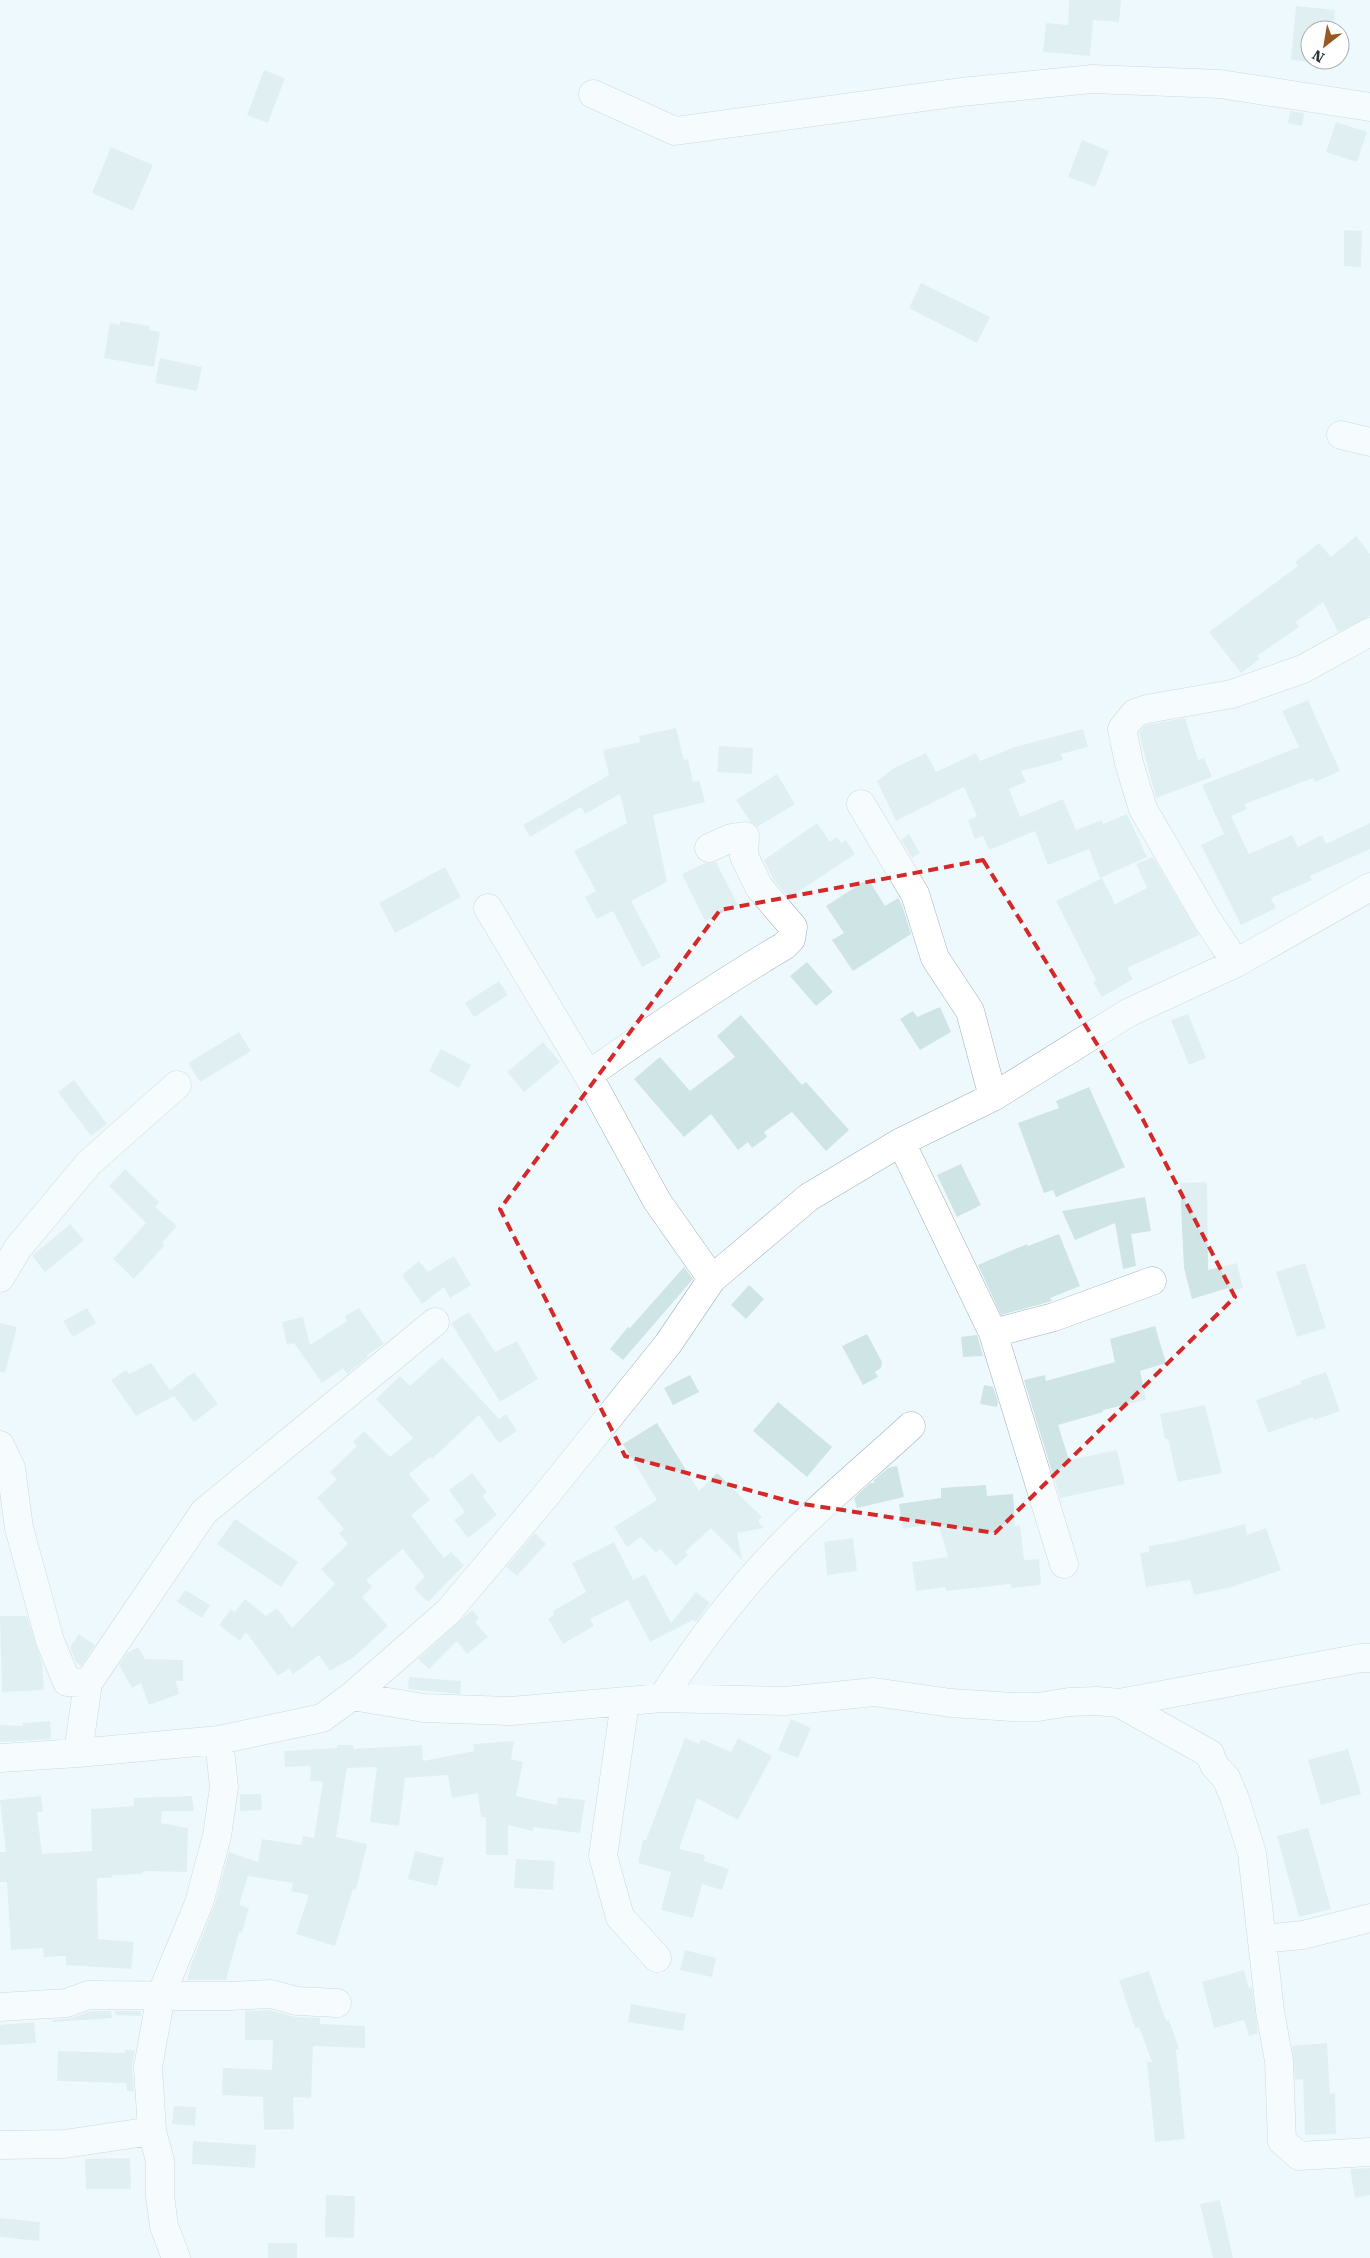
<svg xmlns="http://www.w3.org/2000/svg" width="1370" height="2258" font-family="'Roboto Serif',serif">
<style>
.building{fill:#cfe4e4}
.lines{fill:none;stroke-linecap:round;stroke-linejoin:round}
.minor-casing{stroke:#a0b1b9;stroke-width:29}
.minor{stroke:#fff;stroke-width:28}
.marked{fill:none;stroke:#d62828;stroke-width:4;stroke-dasharray:10 6;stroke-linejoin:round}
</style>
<rect width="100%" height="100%" fill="#eef9fe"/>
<!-- building -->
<path class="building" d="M1069,0H1121L1119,22L1093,20L1090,56L1043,52L1046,23L1068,25Z
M1296,6L1335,10L1333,30H1310V62L1291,60Z
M264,70L285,78L268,123L247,115Z
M1290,111L1304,113L1302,126L1288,123Z
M1336,122L1367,132L1357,162L1326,152Z
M1082,140L1109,151L1095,187L1068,177Z
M111,147L153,165L133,211L92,193Z
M1344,230L1362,231L1361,267L1344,266Z
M921,283L990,317L977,343L909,308Z
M120,321L150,326L149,330L160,332L154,367L104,358L110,323L120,325Z
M160,358L202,367L197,391L155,383Z
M1356,536L1370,554V616L1338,632L1323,602L1296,622L1299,627L1257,656L1260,659L1241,673L1209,632L1298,566L1295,562L1319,543L1331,557Z
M1308,700L1340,771L1315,782L1313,778L1245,804L1247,809L1231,816L1249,854L1292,835L1298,847L1322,835L1326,844L1370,823V849L1310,876L1312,880L1271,898L1276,908L1241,925L1201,845L1224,834L1202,785L1299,747L1282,711Z
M1185,718L1198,760L1204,758L1212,777L1156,798L1139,733L1144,726L1151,724Z
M676,728L684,760L688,759L693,782L699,780L705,802L653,815L667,882L631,901L661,957L642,967L613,911L597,919L585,897L596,891L574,851L627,823L620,794L585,814L581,807L530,837L523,825L609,775L603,750L640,742L639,736Z
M1083,729L1088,747L1061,754L1063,760L1021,771L1026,782L1009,789L1020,817L1063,799L1076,830L1102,820L1103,824L1127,814L1147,857L1100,878L1089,849L1048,865L1035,831L989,850L983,836L975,839L968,820L977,816L964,787L896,821L877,781L894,768L926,753L936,772L976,753L980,761L1015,747Z
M719,746L753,748L752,774L717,772Z
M777,774L795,804L757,827L750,821L736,800Z
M817,823L830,842L837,837L841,843L846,840L855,854L789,898L773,879L764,860Z
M909,834L920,853L912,858L901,840Z
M1153,857L1199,935L1127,968L1133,979L1102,997L1093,982L1096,980L1056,901L1102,878L1115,904L1147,888L1136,864Z
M716,862L738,905L705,921L682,874L705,863Z
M445,867L461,897L395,933L379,903Z
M868,879L885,906L898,898L902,905L911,934L853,971L832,940L844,933L826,906Z
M807,962L833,992L816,1006L790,976Z
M499,981L508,995L474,1017L465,1003Z
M940,1007L951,1032L920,1050L900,1019L913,1011L917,1017Z
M1188,1014L1206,1058L1189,1065L1171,1020Z
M741,1015L802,1085L806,1082L849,1130L826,1151L792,1112L764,1132L767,1137L752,1148L748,1142L738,1150L711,1114L684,1137L634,1079L660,1057L690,1091L735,1057L717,1036Z
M239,1032L251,1051L200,1082L188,1063Z
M543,1042L560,1062L524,1092L507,1072Z
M441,1049L471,1065L459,1088L429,1071Z
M74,1080L107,1124L91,1136L58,1092Z
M1089,1087L1125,1167L1056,1197L1053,1190L1044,1193L1018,1123L1059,1108L1056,1101Z
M961,1164L981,1205L957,1217L937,1175Z
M125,1169L159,1202L155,1207L177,1226L162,1243L164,1246L134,1279L113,1259L146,1223L109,1186Z
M1207,1182L1208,1270L1237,1263L1243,1288L1229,1292L1228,1288L1192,1299L1184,1268L1180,1183Z
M1145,1197L1151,1231L1131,1234L1136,1266L1123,1269L1115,1223L1075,1240L1062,1211Z
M70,1224L84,1240L45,1272L32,1256Z
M1059,1234L1080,1286L1050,1298L1052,1301L1001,1315L978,1265L1027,1244L1028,1246Z
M454,1256L471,1285L450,1298L444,1287L422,1304L402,1275L419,1261L428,1272Z
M1305,1263L1326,1328L1297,1337L1276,1272Z
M684,1267L693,1279L623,1360L610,1349L628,1327L630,1328Z
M749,1285L764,1299L746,1319L731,1305Z
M87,1308L96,1323L73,1337L63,1321Z
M359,1308L384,1344L367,1355L368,1357L347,1374L343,1368L322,1383L294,1343L287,1345L282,1322L303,1317L310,1345L347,1321L345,1316Z
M469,1312L495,1352L517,1341L538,1379L500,1402L451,1323Z
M0,1323L17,1327L5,1373L0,1372Z
M1155,1326L1166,1363L1140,1371L1146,1400L1103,1410V1412L1058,1425L1069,1460L1117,1450L1125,1484L1060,1498L1024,1380L1045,1375L1046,1381L1115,1362L1110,1339Z
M867,1334L882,1362L881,1368L875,1372L878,1377L863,1385L842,1346Z
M977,1335L983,1356L963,1357L961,1337Z
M442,1357L499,1419L506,1414L517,1431L499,1443L479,1415L432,1459L430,1457L409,1474L430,1500L411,1515L444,1558L451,1552L464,1565L428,1602L414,1588L425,1577L403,1549L366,1580L372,1587L362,1597L388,1626L354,1657L330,1671L319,1655L293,1674L289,1668L278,1676L246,1632L240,1641L219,1625L231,1609L235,1612L245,1599L266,1616L277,1608L292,1628L335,1584L321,1569L348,1544L339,1533L344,1529L317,1498L337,1479L330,1472L357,1446L353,1442L364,1431L390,1457L413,1438L376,1399L400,1376L410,1386Z
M151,1363L170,1390L194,1372L218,1404L194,1422L174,1396L136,1416L111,1380L126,1370L129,1374Z
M1326,1372L1340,1411L1314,1420L1313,1417L1268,1433L1256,1400L1301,1384L1300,1381Z
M690,1375L699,1392L673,1405L664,1388Z
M984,1385L993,1387L998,1402L997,1407L980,1404Z
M778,1402L832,1447L807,1477L753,1431Z
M1205,1405L1222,1473L1178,1482L1168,1439H1165L1160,1414Z
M657,1423L699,1491L717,1473L762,1517L758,1521L764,1528L737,1533L742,1560L711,1528L685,1552L688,1555L676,1566L660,1549L656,1553L641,1537L627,1547L614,1527L657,1500L623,1444Z
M897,1466L904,1497L857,1508L854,1498L870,1483H874V1480L888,1468Z
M472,1473L487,1492L482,1496L497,1515L468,1538L454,1520L465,1512L449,1490Z
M986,1485L987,1496L1013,1494L1015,1526L1020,1525L1024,1560L1039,1559L1041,1585L1011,1588V1584L946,1591L945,1587L916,1591L912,1562L948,1557L938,1523L903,1529L899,1504L941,1498V1488Z
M235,1519L298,1562L281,1587L217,1544Z
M1245,1524L1247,1535L1266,1528L1281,1570L1232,1587L1194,1595L1190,1580L1146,1587L1140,1553L1149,1552V1546L1174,1542Z
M535,1533L546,1544L517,1576L506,1567Z
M853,1538L857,1571L827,1575L824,1542Z
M614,1542L633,1580L645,1574L671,1623L696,1592L710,1603L696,1622L693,1620L650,1642L628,1600L590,1619L594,1626L563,1644L548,1619L554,1615L553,1611L586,1592L572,1563Z
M185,1590L210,1605L202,1618L177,1602Z
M472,1610L479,1618L475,1622L488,1637L467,1654L457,1641L429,1669L418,1659Z
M0,1616H27L42,1663L44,1690L2,1692Z
M79,1634L95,1645L81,1666L76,1662L70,1647Z
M138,1647L145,1659L183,1660V1681H176L179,1694L149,1705L141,1683L132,1688L119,1665L127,1653Z
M409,1677L461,1681L460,1694L408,1689Z
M791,1719L811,1728L798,1758L778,1750Z
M50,1721L51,1739L0,1742V1725L23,1726V1723Z
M685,1738L699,1744L701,1739L731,1752L738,1738L772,1756L738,1820L697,1798L679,1849L705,1855L704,1861L729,1869L722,1890L702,1884L693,1918L661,1910L671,1872L638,1863L643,1840H646Z
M514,1741L511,1759L523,1762L516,1796L557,1805L558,1797L585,1800L580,1833L533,1827V1831L508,1825V1855H486V1817H481L478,1793L452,1798L448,1775L405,1778L399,1826L370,1822L377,1767L347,1768L336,1837L367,1844L356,1890L353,1889L335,1946L296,1934L309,1895L291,1891L293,1883L248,1876L239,1905L249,1908L242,1933L239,1932L226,1980H187L192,1962L214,1907L229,1852L258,1862L262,1839L301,1845L303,1836L314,1838L323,1782L310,1781L311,1766L285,1767L284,1751L337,1748V1745H353V1749L422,1745L423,1761L474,1751L473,1744Z
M1348,1749L1361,1794L1321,1805L1308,1760Z
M240,1794H261L262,1810L240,1811Z
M41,1796L43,1812H37L42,1854L92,1851L91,1809L134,1806V1798L192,1796L194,1811H162L161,1823L188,1828L187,1872L143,1871V1874L112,1875V1878H97L98,1939L134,1942L131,1969L66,1965V1956L44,1957L43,1948L11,1950L7,1882H0V1852H6L0,1800Z
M1308,1828L1331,1909L1299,1917L1277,1836Z
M415,1851L444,1858L437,1886L408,1879Z
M516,1859L555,1861L553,1890L514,1888Z
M685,1950L716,1958L712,1977L680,1970Z
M1244,1970L1249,1988L1252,1987L1258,2033L1249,2036L1244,2020L1214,2028L1202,1982Z
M1149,1971L1166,2021L1169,2020L1179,2049L1176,2050L1185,2139L1155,2142L1147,2062H1152L1139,2027L1135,2028L1119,1980Z
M631,2004L686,2014L683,2031L628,2022Z
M269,2010L296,2017L320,2018V2024L365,2026V2048L313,2046L311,2098L293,2097L294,2129L264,2130L263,2097L222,2095L223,2068L272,2070L273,2040H245V2011Z
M91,2011H111L112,2018L53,2022V2020L72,2018Z
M115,2011H141V2016L115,2015Z
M34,2022L36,2043L0,2045V2025Z
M1327,2043L1330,2094L1335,2093L1336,2134L1305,2135L1303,2079L1295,2080L1292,2046Z
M125,2050H135L132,2068L134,2091H127L126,2083L57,2081L58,2051L125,2053Z
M174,2106L196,2107L195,2126L172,2124Z
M193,2141L256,2145L255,2168L192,2164Z
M130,2158L131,2189H86L85,2159Z
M1370,2168V2195L1355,2198L1350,2169Z
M326,2195L355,2196L354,2238L325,2237Z
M1220,2200L1233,2258H1213L1200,2204Z
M0,2218L40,2222L39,2241L0,2237Z
M268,2243H297V2258H268Z"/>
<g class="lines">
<!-- minor casing -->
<g class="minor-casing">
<path id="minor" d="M593,94L675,131L961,92L1092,79L1220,84L1370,107
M1341,435L1370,442
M861,804L915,894L935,958L970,1011L993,1097
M488,908L588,1075L657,1201L712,1279
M1236,963L1208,921L1143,809L1129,763L1122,729L1135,713L1147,709L1232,694L1303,669L1370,632
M588,1075C652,1030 716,986 784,946L791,939L793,927L759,887L744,856L745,836L731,838L709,848
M901,1142L993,1333L1064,1564
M0,1278L18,1248L89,1163L177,1085
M993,1333L1054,1317L1152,1281
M0,1445L11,1468L19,1528L50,1641L67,1682L88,1683
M352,1696L424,1708L511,1711L662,1698L785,1701L874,1692L951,1703L1013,1707H1038L1069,1702L1097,1701L1119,1703L1210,1754L1214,1765L1226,1778L1235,1799L1252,1853L1270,2011L1279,2061L1282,2141L1299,2156L1370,2152
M662,1698C698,1643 737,1591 783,1544C823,1502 869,1465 911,1426
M625,1702L603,1856L620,1917L657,1958
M1119,1703L1361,1658H1370
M78,1753L88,1683L204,1512L435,1322
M0,1758L78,1753L219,1740L322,1718L352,1696L448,1612L543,1499L668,1344L712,1279L809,1197L901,1142L993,1097L1128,1013L1236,963L1370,887
M1262,1939L1303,1935L1370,1918
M0,2007L67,2003L88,1995L230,1996L271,1994L297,2001L337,2003
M0,2145L64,2144L152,2131
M176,2258L164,2226L160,2196V2161L152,2131L148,2067L161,1995L199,1903L217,1836L224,1787L219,1740"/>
</g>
<!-- minor -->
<use href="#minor" class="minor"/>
</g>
<!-- marked area -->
<path d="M0 0H1370V2258H0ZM983,860L1139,1112L1235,1297L995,1533L796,1503L625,1456L500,1209L720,910Z" fill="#eef9fe" fill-opacity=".55" fill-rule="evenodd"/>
<path class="marked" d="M983,860L1139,1112L1235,1297L995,1533L796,1503L625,1456L500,1209L720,910Z"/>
<!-- north arrow -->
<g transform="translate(1325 45) rotate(211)"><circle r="24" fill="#ffffff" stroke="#abaeaf"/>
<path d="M0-4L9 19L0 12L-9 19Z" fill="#985822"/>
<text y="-8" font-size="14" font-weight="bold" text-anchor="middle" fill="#2d3437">N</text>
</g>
</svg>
